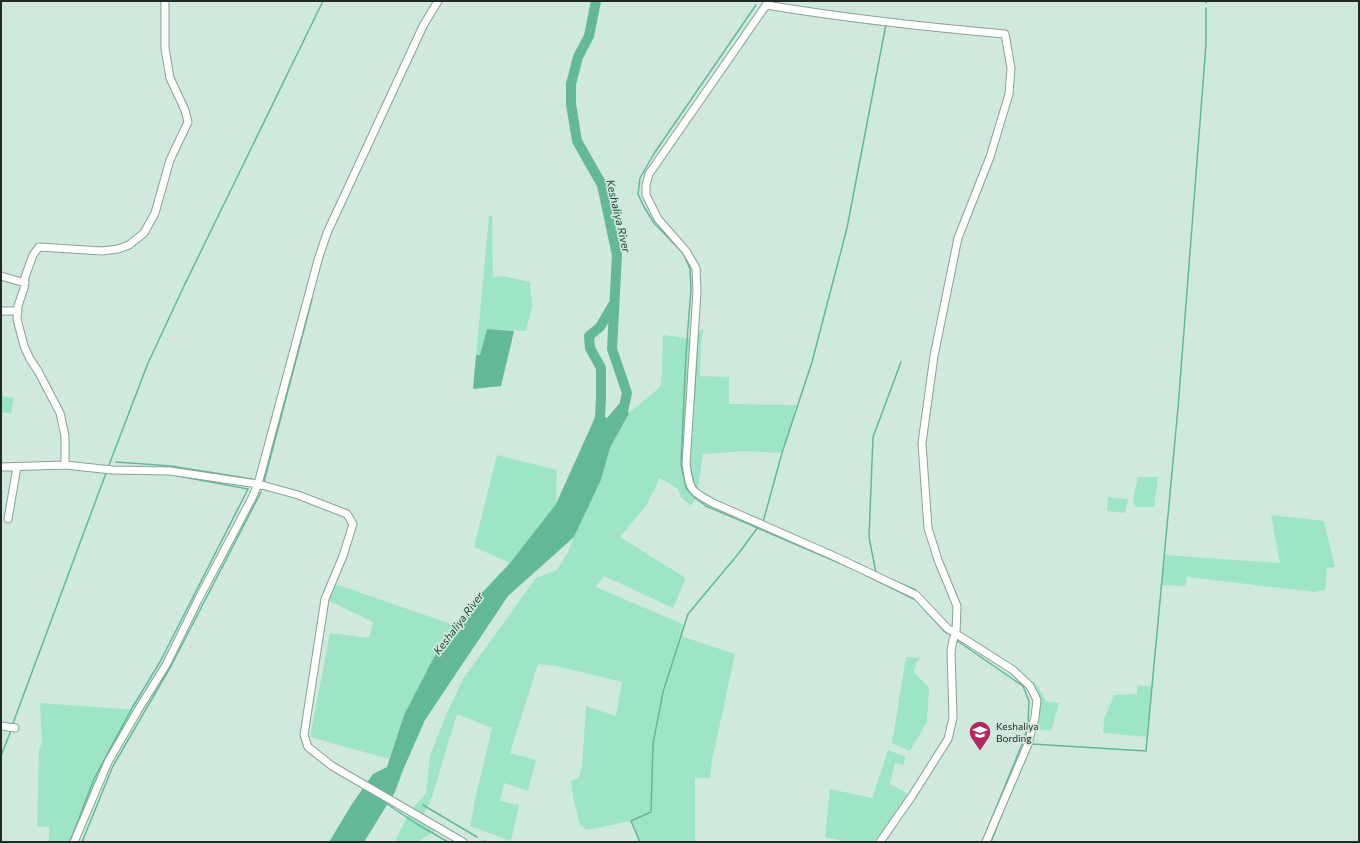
<svg xmlns="http://www.w3.org/2000/svg" width="1360" height="843" font-family="Commissioner,sans-serif">
<style>
.green{fill:#9ee5c5}
.water{fill:#63b995}
.lines{fill:none;stroke-linecap:round;stroke-linejoin:round}
.stream{stroke:#63b995;stroke-width:1.5}
.river{stroke:#63b995;stroke-width:10}
.minor-casing{stroke:#8aa195;stroke-width:9}
.minor{stroke:#fff;stroke-width:7}
.labels{text-anchor:middle;dominant-baseline:central;stroke-width:3.5;stroke-linejoin:round;paint-order:stroke}
.poi-label{font-size:10px;fill:#212a26;stroke:#d0e9dd;text-anchor:start}
.water-label{font-size:11px;font-style:italic;fill:#1e4535;stroke:#d0e9dd}
</style>
<rect width="100%" height="100%" fill="#d0e9dd"/>
<!-- green -->
<path class="green" d="M489,216H492L493,277L503,276L530,282L532,307L526,331L487,329L480,355H476Z
M704,330L701,340L700,376L729,377V404L797,405L782,453L745,451L703,454L697,495L691,506L681,497L678,489L660,478L646,506L620,537L686,578L673,608L604,576L596,587L685,625L681,636L735,654L712,761L710,778H695V842H640L631,821L587,830L580,825L573,797L571,781L579,777L582,768L586,706L616,716L622,682L556,666L538,664L510,753L536,760L528,791L504,783L500,801L519,805L511,841L470,826L476,795L492,728L457,714L431,800L422,818L440,828L417,842H399L396,839L410,811L426,793L430,756L446,715L463,679L536,578L557,570L568,552L574,537L601,480L610,448L629,413L660,387L662,373L663,335L694,339V331Z
M1,396L14,398L11,414L1,412Z
M497,455L557,470L556,504L510,563L474,547Z
M1138,477H1158L1154,507H1135L1133,499Z
M1108,497L1128,499L1125,513L1107,511Z
M1271,515L1324,521L1335,567L1327,568L1325,590L1314,592L1187,577L1185,586L1162,585L1164,555L1280,563Z
M332,583L457,626L434,657L404,715L389,759L310,737L330,633L369,638L373,622L325,599Z
M906,657L921,658L916,663L914,672L929,688L927,722L910,751L892,743Z
M1034,681L1047,702L1059,703L1051,731L1032,729L1037,700L1030,686Z
M1137,685L1152,687L1148,737L1103,733L1104,719L1114,695L1137,694Z
M40,703L138,710L108,762L74,842H49V827L37,826L39,750L42,743Z
M888,750L906,757L903,765L895,763L890,784L912,796L880,842H848L825,837L830,789L872,798Z"/>
<!-- water -->
<path class="water" d="M487,329L514,331L501,386L473,389L476,355H480Z
M619,404L629,413L610,448L601,480L574,537L508,596L425,720L403,770L395,792L364,842H329L352,804L373,774L387,767L404,715L434,657L478,597L510,563L556,504L597,413L607,418Z"/>
<g class="lines">
<!-- stream -->
<path class="stream" d="M1206,3V1
M756,5L655,152L640,178L638,194L644,207L654,223L683,253L690,269L691,289L686,354L681,464L686,488L695,498L706,506L851,568
M694,401L698,334
M116,462L171,466L252,479
M109,465L148,363L184,286L323,1
M690,466L694,484L697,489
M264,482L312,299
M763,522L782,453L812,362L847,228L886,24
M876,573L869,537L873,437L901,362
M865,575L916,600L944,631L952,636
M890,579L916,590
M956,640L1023,686L1029,701L1028,726L1023,742L982,842
M12,726L106,473
M1,756L11,730
M387,804L417,824L448,842
M423,805L477,837
M485,841L486,842
M70,842L94,779L132,708L160,662L248,489L173,475
M82,842L113,766L171,666L261,492
M640,842L631,821L651,812L653,744L663,692L688,614L739,553L758,527
M991,842L1004,809L1032,744L1146,751L1178,408L1206,44V8"/>
<!-- river -->
<path class="river" d="M596,1L589,36L578,57L571,84V104L577,141L602,185L617,255L612,349L627,393L622,416L618,420
M597,427L600,417L601,398V368L590,348L589,336L600,327L613,305"/>
<!-- minor casing -->
<g class="minor-casing">
<path id="minor" d="M769,1L649,174L646,185V195L658,219L686,251L696,268L697,291L686,464C690,490 689,490 713,503L838,558L916,595L947,628L1013,670L1030,686L1037,700L1035,717L1028,744L986,842
M766,5C845,18 925,27 1005,34L1011,68L1009,94L990,157L958,238L934,356L922,443L928,528L938,560L957,606L956,633L953,640L951,651L953,718L948,739L912,796L880,842
M1,276L25,283
M1,311H18
M65,465V436L60,413L38,371L30,359L24,346L17,319L18,306L24,288L25,277L33,255L39,247L102,251L118,249L129,245L144,233L155,213L170,160L188,122L185,110L170,78L165,48V1
M1,467L65,465L112,470L170,471L258,484L298,495L347,514L353,524L343,556L325,599L304,735L308,747L332,766L463,842
M8,519L17,467
M1,726L15,728
M74,842L108,762L138,710L166,665L198,600L252,498L258,484L318,260L327,233L423,26L438,1"/>
</g>
<!-- minor -->
<use href="#minor" class="minor"/>
</g>
<!-- icons -->
<defs>
<g id="school-pin" transform="scale(1.15)"><path d="M0 17L-7.5 6A9.5 9.5 0 1 1 7.5 6Z" fill="#b3265f" stroke="#d0e9dd"/><path d="M0-5L7-2L0 1L-7-2ZM-4 1L0 2.5L4 1V4Q0 6-4 4Z" fill="#fff"/></g>
</defs>
<g fill-rule="evenodd">
<use href="#school-pin" x="980" y="732"/>
</g>
<g class="labels">
<!-- poi labels -->
<g class="poi-label">
<text x="996" y="726">Keshaliya<tspan x="996" dy="12">Bording</tspan></text>
</g>
<!-- water labels -->
<g class="water-label">
<text transform="translate(619 216) rotate(77)">Keshaliya River</text>
<text transform="translate(458 623) rotate(-53)">Keshaliya River</text>
</g>
</g>
<!-- border -->
<rect width="1360" height="843" fill="none" stroke="#212a26" stroke-width="4"/>
</svg>
